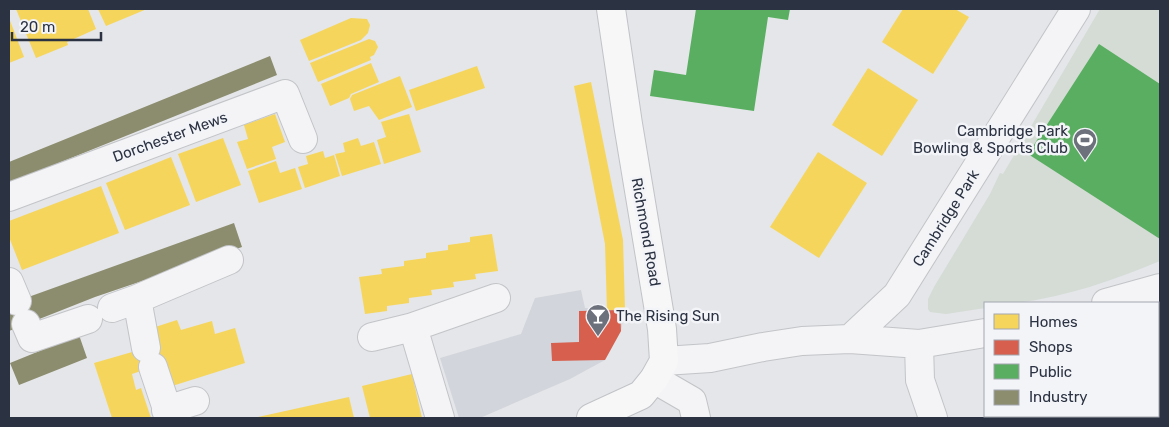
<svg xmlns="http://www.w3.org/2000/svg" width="1169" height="427" font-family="Rubik,sans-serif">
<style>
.built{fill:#d3d5dc}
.green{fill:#d4dcd5}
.homes{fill:#f6d55c}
.shops{fill:#d6604d}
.public{fill:#5aae61}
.industry{fill:#8c8c6e}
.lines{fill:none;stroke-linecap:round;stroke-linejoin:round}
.minor-casing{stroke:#c2c4c7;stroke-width:30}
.major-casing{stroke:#c1c3c7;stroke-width:30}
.minor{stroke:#f4f4f6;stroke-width:28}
.major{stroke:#f7f7f8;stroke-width:28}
.labels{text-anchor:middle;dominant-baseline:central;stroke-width:5;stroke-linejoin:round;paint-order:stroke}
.poi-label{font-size:15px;fill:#2b3242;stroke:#f3f4f8;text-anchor:end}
.street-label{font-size:15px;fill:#2b3242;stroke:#f3f4f8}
</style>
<rect width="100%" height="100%" fill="#e4e6e9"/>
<!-- built -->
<path class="built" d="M581,290L585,308L625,310L621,331L605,360L570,379L480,418H459L440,358L521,334L535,298Z"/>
<!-- green -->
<path class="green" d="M1100,9H1160V261C1114,280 1066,297 1016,303C1006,304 995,303 985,303V308L946,314L930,312L928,309V299L934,287L990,194L1000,173L1003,174Z"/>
<!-- homes -->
<path class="homes" d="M16,9H88L96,29L67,42L68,45L36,58Z
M98,9H147L106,26Z
M903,9H955L969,17L933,74L882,42Z
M9,18L24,57L9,63Z
M351,18L367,19L370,25L368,33L361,40L309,61L300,40Z
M369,39L375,41L378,47L374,55L370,57L371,60L318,82L310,63Z
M371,63L379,82L351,94L349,98L330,106L321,84Z
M477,66L485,88L416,111L409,90Z
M868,68L918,100L882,156L832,125Z
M400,76L412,107L379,120L369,106L354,111L350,99L352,95Z
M591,82L623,240L625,310H607L605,244L574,86Z
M275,114L285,142L272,147L276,159L247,169L237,142L248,139L244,125Z
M409,114L421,152L384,164L377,140L386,137L381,122Z
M223,138L241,185L196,202L178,154Z
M358,138L361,146L374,142L381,164L342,176L335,154L345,152L343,143Z
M323,151L325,158L334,155L340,176L305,188L298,167L308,164L306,156Z
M818,152L867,183L819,258L770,227Z
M171,157L190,205L125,230L106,183Z
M276,161L280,173L295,168L302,189L259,203L248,171Z
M101,186L119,233L22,270L9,237V221Z
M492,234L498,271L475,274L476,279L453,282L454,287L431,290L432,295L409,298V303L387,306V311L365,314L359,277L382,274L381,269L404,266V261L426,258V253L448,250V245L470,242V237Z
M177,320L181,330L212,321L215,334L235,328L245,363L169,387L153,367L132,374L136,390L141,388L151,418H112L94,363L146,348L149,329Z
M412,374L422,418H370L362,386Z
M349,397L354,418H258V417Z"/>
<!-- shops -->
<path class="shops" d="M620,310L621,331L605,360L552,361L551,343L579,342V311Z"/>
<!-- public -->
<path class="public" d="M696,9H790L788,20L768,17L754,111L650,96L654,70L686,75Z
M1099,44L1160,84V239L1028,154Z"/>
<!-- industry -->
<path class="industry" d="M270,56L277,75L9,183V162Z
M234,223L242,247L95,297L9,331V304Z
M79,335L87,358L19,385L10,363Z"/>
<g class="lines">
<!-- minor casing -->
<g class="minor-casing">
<path id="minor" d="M9,197L285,94L303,139
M9,282L17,301
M1106,303L1160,288
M112,308L137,299
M26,324L32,338L88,319
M372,337L413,327
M850,339L897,295L1076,9
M919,344L920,380L933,418
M146,348L137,299L229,260
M664,361L710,358L763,347L802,341L850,339L919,344L985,333
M153,367L170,418
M654,379L692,401L696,418
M166,410L195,401
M1158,416L1159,418
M440,418L413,327L496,298"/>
</g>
<!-- major casing -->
<g class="major-casing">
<path id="major" d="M591,418L641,395L654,379L664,361L662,329L628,124L611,9"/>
</g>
<!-- minor -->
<use href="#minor" class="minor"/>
<!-- major -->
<use href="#major" class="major"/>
</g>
<!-- icons -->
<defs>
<g id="stadium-pin" transform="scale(1.25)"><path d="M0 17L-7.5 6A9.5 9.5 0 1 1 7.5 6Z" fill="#6c717c" stroke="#f3f4f8"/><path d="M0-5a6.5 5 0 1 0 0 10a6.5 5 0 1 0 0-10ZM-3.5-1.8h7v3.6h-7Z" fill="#fff"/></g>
<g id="bar-pin" transform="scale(1.25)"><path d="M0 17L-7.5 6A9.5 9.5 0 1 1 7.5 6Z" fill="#6c717c" stroke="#f3f4f8"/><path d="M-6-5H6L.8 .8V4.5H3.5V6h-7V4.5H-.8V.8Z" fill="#fff"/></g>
</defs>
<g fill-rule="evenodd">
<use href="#stadium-pin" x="1085" y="140"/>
<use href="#bar-pin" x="598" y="316"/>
</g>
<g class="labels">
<!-- poi labels -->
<g class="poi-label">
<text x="1068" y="131">Cambridge Park<tspan x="1068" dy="17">Bowling &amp; Sports Club</tspan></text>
<text x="616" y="316" text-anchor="start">The Rising Sun</text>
</g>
<!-- street labels -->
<g class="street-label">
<text transform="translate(170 137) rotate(-20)">Dorchester Mews</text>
<text transform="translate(946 218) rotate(-58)">Cambridge Park</text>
<text transform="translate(646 232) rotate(80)">Richmond Road</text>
</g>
</g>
<!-- border -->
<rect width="1169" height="427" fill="none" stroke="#2b3242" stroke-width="20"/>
<!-- legend -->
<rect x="984" y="302" width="175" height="115" fill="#f3f4f8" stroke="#a3a6af"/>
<rect x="994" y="314" width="25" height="15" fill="#f6d55c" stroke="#a3a6af"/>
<text x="1029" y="327" font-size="15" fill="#2b3242">Homes</text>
<rect x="994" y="340" width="25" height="15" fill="#d6604d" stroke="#a3a6af"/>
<text x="1029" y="352" font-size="15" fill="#2b3242">Shops</text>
<rect x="994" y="364" width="25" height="15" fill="#5aae61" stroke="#a3a6af"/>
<text x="1029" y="377" font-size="15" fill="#2b3242">Public</text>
<rect x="994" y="390" width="25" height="15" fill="#8c8c6e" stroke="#a3a6af"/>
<text x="1029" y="402" font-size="15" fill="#2b3242">Industry</text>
<!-- scale -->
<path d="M12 32v8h89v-8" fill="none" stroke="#2b3242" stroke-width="2.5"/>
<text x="20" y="32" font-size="15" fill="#2b3242" stroke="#f3f4f8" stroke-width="4" paint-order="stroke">20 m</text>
</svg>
